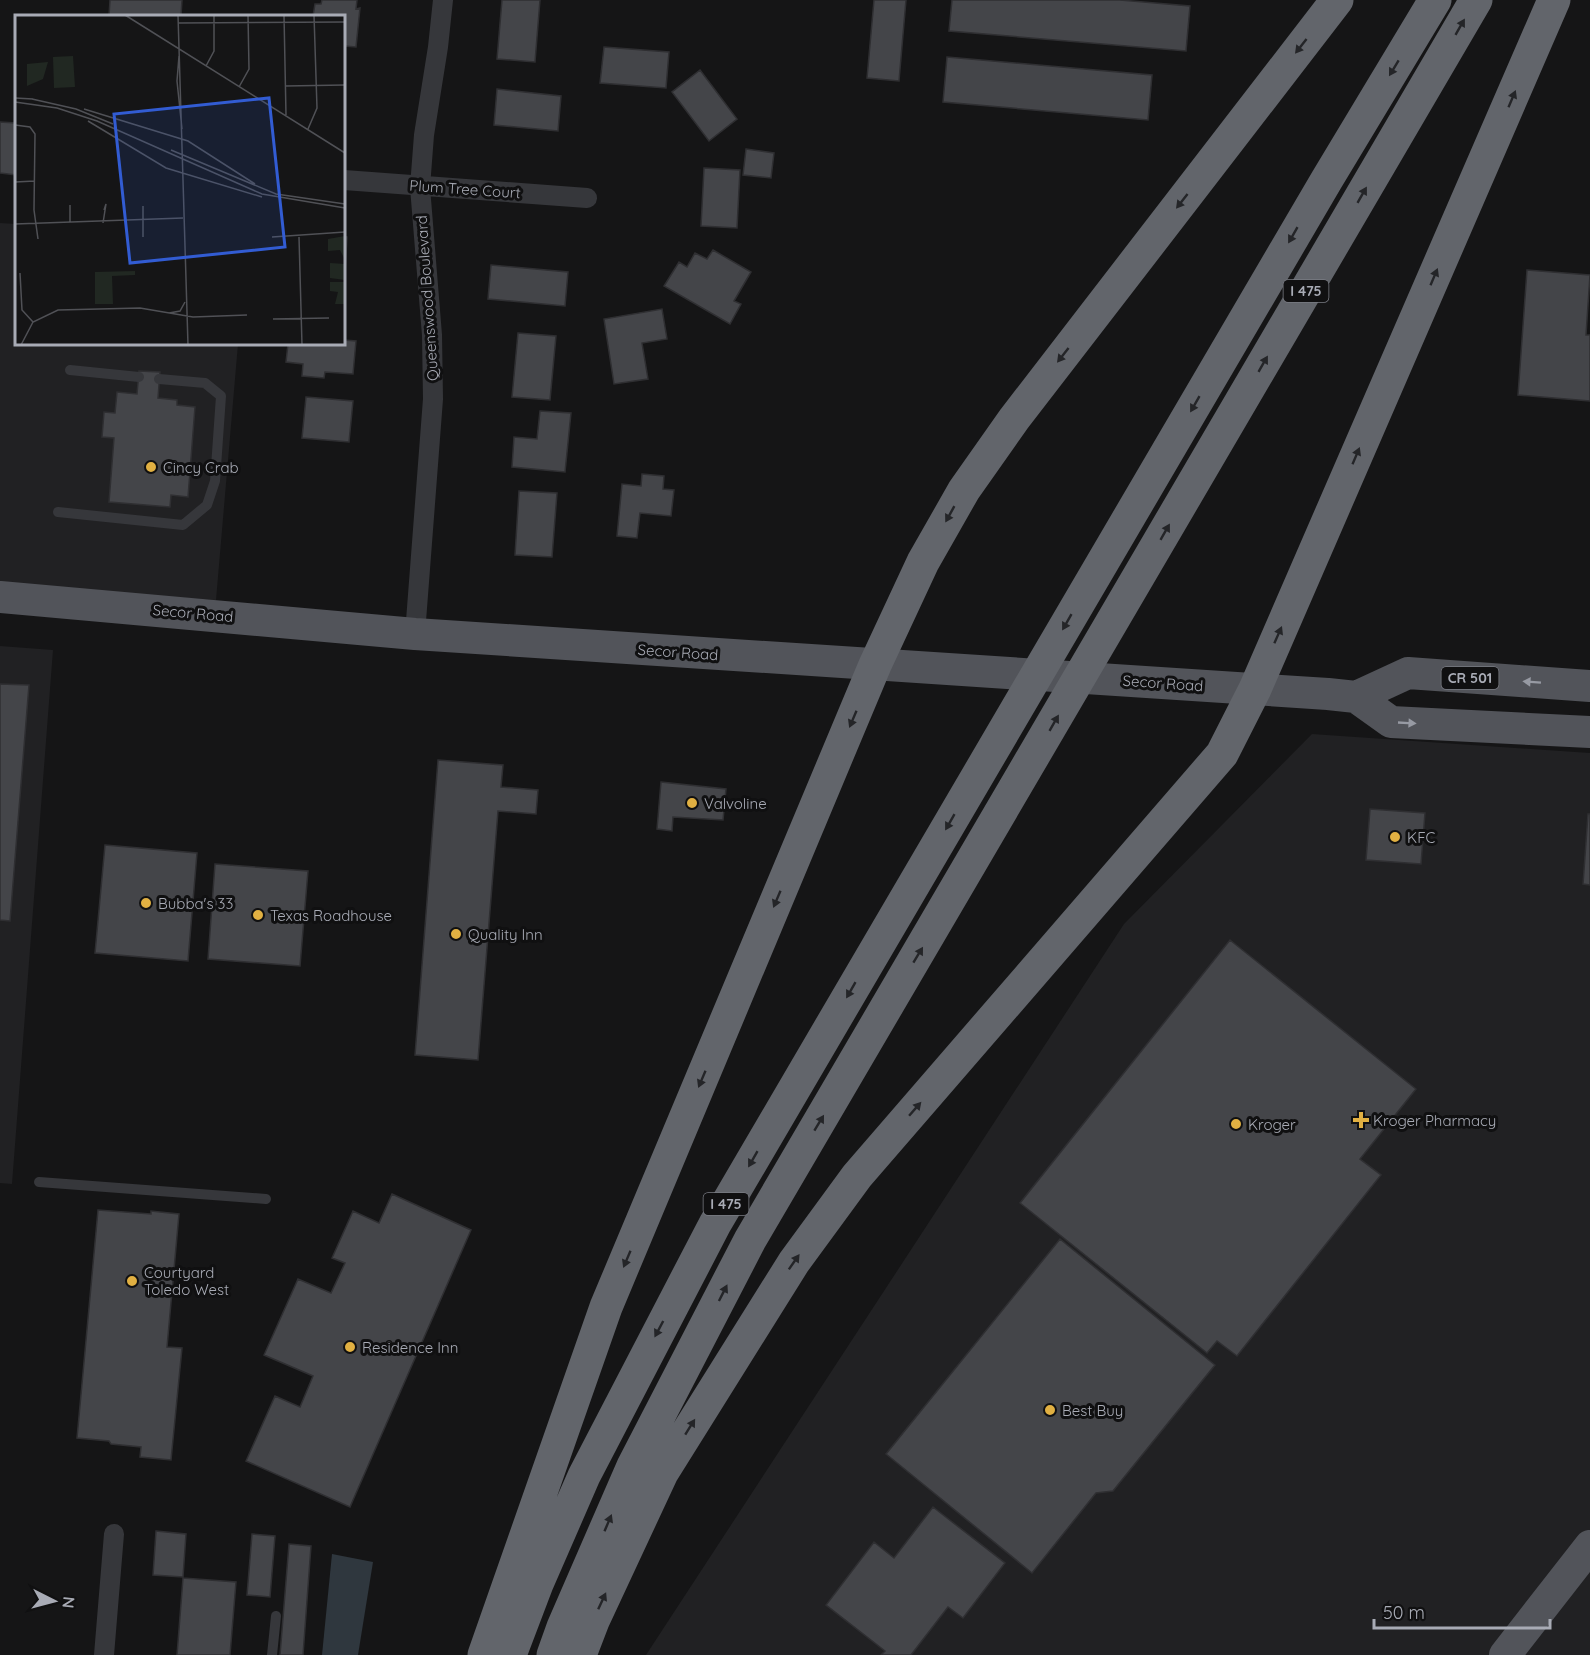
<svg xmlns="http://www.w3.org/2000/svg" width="1590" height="1655" font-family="Quicksand,sans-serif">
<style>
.built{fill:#212123}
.water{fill:#2f373e}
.building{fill:#444549;stroke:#2f2f32;stroke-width:1.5}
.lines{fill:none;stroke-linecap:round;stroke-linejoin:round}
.lane{stroke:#36373b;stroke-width:10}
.street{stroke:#36373b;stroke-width:20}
.primary{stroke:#52545a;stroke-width:32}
.highway{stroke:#62656b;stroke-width:33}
.oneway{fill:#242528}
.oneway2{fill:#979aa3}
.poi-dot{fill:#e1b042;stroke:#101011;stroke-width:2}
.labels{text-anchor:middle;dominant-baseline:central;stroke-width:6;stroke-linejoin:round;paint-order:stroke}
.shield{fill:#101011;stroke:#7a7c84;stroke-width:1.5}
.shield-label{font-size:14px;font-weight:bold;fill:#a8abb5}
.street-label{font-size:15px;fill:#a8abb5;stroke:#101011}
.poi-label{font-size:15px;fill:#a8abb5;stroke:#101011;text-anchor:start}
.inset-road{fill:none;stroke:#505156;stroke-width:1.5}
.view{fill:#325cd3;fill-opacity:0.15;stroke:#325cd3;stroke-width:3}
.inset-edge{fill:none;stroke:#a8abb5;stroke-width:3}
</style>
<rect width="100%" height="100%" fill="#151516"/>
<!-- built -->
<path class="built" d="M0,223L16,224V344H238L216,600L0,585Z
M0,646L53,650L12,1184L0,1183Z
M1312,734L1590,753V1655H646L1124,924Z"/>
<!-- water -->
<path class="water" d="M332,1554L373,1562L358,1655H322Z"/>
<!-- building -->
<path class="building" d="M110,0H182L181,16H109Z
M322,0H357L356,9L360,8L356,47L344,46V16H313L315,4H321Z
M502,0H540L535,62L497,59Z
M874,0H906L899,81L867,78Z
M952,0H1120L1190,6L1186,51L949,31Z
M604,47L669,52L666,88L600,83Z
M947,57L1152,75L1148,120L943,102Z
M700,70L737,119L709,141L672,92Z
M497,89L561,96L558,131L494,125Z
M0,122L16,123V175L0,173Z
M746,149L774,153L771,178L743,175Z
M704,168L740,170L737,228L701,226Z
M344,236L347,237L344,291Z
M713,250L751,272L734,301L741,304L730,324L664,286L679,262L687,267L695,253L707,259Z
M491,265L568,272L565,306L488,299Z
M1527,270L1590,275L1586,335H1590V401L1518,395Z
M662,309L667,339L642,343L648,379L614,384L604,319Z
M518,333L556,336L550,400L512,397Z
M344,340L356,341L353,374L325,372L324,378L302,376L303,364L286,362L288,344H344Z
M139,371L160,372L158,398L177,400V405L195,407L188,497L171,495L170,507L109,502L114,438L102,437L104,412L115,413L117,392L137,394Z
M306,397L353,401L349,442L302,438Z
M540,411L571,413L565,472L512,467L514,437L537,439Z
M642,474L664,476L663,489L674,490L671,516L640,513L637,538L617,536L622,484L641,486Z
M519,491L557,493L552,557L515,555Z
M0,684L29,685L10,921L0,920Z
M438,760L503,765L501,787L538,790L536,814L498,811L478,1060L415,1055Z
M661,782L726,789L723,820L673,817L672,831L657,829Z
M1370,809L1425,813L1421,864L1366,860Z
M1588,814H1590V885L1583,884Z
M105,845L197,853L188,961L95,953Z
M215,864L308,871L300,966L208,959Z
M1230,940L1416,1089L1360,1159L1381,1175L1237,1356L1217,1341L1207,1353L1020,1203Z
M392,1194L471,1230L350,1507L246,1461L275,1396L300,1407L313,1376L264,1355L298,1279L331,1293L345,1263L332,1258L353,1211L379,1223Z
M98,1210L151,1214V1211L179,1214L167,1347L182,1348L171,1460L140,1457L141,1447L111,1444L109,1441L77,1438Z
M1060,1239L1215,1365L1113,1491L1096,1493L1032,1573L886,1454Z
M933,1507L1005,1563L963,1618L948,1607L911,1655H881L885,1651L826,1605L874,1542L894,1558Z
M156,1531L186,1534L183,1577L153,1575Z
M252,1534L275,1536L270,1597L247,1595Z
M289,1544L311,1546L303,1655H280Z
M183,1578L236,1582L230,1655H177Z"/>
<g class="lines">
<!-- lane -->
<path class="lane" d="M70,370L139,377
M58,512L183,525L207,505L215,481L221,396L205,383L159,379
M39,1182L266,1199
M272,1655L276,1616"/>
<!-- street -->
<path class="street" d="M344,180L587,198
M415,634L433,399L432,335L420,187L424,135L438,47L443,0
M104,1655L114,1534"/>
<!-- primary -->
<path class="primary" d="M0,597L415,634L1328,694L1356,697L1391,722L1590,732
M1356,697L1408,673L1590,686
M1505,1655L1590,1546"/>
<!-- highway -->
<path class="highway" d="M484,1655L606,1307L875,665L923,562L964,490L1014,419L1337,0
M510,1655L537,1584L584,1476L715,1224L1326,181L1435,0
M553,1655L563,1627L633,1466L750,1240L1476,0
M580,1655L593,1621L662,1473L794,1262L857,1176L1222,754L1255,689L1554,0"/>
</g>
<!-- one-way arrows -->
<defs><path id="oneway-solid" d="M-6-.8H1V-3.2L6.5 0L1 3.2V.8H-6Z" transform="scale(1.5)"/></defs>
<g class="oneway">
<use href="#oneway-solid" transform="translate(1460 27) rotate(-60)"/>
<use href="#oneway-solid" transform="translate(1301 46) rotate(128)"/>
<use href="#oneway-solid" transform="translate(1394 68) rotate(121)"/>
<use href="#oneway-solid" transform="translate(1512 99) rotate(-67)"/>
<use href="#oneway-solid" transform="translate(1362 195) rotate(-60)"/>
<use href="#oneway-solid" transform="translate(1182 201) rotate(128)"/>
<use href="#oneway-solid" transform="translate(1293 235) rotate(120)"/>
<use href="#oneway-solid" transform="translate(1434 277) rotate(-67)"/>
<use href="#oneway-solid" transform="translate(1063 355) rotate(128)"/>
<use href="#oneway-solid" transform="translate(1263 364) rotate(-60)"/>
<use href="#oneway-solid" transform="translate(1195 404) rotate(120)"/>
<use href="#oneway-solid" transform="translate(1356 456) rotate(-67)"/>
<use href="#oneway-solid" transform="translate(950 514) rotate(119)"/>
<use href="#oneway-solid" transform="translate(1165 532) rotate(-60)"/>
<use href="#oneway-solid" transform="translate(1067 622) rotate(120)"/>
<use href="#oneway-solid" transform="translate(1278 635) rotate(-66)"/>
<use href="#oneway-solid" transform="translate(853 719) rotate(113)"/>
<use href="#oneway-solid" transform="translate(1054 723) rotate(-60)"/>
<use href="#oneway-solid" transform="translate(950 822) rotate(120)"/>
<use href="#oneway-solid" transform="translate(777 899) rotate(113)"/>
<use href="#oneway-solid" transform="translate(918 955) rotate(-59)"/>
<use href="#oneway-solid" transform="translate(851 990) rotate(120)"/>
<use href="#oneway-solid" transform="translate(702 1079) rotate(113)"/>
<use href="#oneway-solid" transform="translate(915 1109) rotate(-49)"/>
<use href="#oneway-solid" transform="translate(819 1123) rotate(-59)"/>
<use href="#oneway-solid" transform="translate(753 1159) rotate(120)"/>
<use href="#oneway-solid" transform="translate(627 1259) rotate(113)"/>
<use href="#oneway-solid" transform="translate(794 1262) rotate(-55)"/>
<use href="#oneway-solid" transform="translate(723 1293) rotate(-63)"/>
<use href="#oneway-solid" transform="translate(659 1329) rotate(118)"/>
<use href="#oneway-solid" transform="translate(690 1427) rotate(-58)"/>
<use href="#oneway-solid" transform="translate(608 1523) rotate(-67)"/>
<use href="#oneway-solid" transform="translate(602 1601) rotate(-65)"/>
</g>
<g class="oneway2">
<use href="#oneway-solid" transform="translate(1532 682) rotate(-176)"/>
<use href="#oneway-solid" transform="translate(1407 723) rotate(3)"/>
</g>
<!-- markers -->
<g class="poi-dot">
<circle cx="151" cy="467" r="6"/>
<circle cx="692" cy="803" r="6"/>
<circle cx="1395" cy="837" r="6"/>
<circle cx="146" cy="903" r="6"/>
<circle cx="258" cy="915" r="6"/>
<circle cx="456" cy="934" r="6"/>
<path d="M1358 1111h6v6h6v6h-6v6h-6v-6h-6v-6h6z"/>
<circle cx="1236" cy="1124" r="6"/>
<circle cx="132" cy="1281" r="6"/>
<circle cx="350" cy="1347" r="6"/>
<circle cx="1050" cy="1410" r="6"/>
</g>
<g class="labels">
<!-- shield labels -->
<g class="shield">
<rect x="1283.5" y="280" width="45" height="22" rx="4.5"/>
<rect x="1441.5" y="667" width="57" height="22" rx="4.5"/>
<rect x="703.5" y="1193" width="45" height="22" rx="4.5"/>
</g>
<g class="shield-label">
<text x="1306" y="291">I 475</text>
<text x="1470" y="678">CR 501</text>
<text x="726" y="1204">I 475</text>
</g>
<!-- street labels -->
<g class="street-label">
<text transform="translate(465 189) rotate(4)">Plum Tree Court</text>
<text transform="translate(427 298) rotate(-94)">Queenswood Boulevard</text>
<text transform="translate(193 613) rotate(5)">Secor Road</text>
<text transform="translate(678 652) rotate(4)">Secor Road</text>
<text transform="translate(1163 683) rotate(4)">Secor Road</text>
</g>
<!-- poi labels -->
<g class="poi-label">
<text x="163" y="467">Cincy Crab</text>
<text x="704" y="803">Valvoline</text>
<text x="1407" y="837">KFC</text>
<text x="158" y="903">Bubba's 33</text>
<text x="270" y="915">Texas Roadhouse</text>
<text x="468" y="934">Quality Inn</text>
<text x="1373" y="1120">Kroger Pharmacy</text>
<text x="1248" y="1124">Kroger</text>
<text x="144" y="1272">Courtyard<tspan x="144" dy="17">Toledo West</tspan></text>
<text x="362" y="1347">Residence Inn</text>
<text x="1062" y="1410">Best Buy</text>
</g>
</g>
<!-- overview -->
<g transform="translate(15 15)">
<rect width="330" height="330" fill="#151516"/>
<path d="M58,41L60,72L39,73L38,42ZM33,47L28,64L12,71V49ZM330,221L329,235L330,245L325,235L313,236V224ZM315,248L330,249V265L315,263ZM120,256V260L97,261L98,289H80V257ZM315,267H330V289H320L323,277L315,276Z" fill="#212822"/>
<path class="inset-road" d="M110,0L330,138M163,0L173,330M269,0L271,100M164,8L330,7M164,41L162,66L167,114M191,51L199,36V0M270,71L330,70M224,72L234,54L233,0M0,83L18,84M17,84L61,94L98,109M0,87L42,93L82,106L247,179L330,193M69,94L173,126L240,169M73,106L151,153L247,182M0,110L15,112L20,119L19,195L23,224M293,114L302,93L299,0M156,135L261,179L330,189M0,167L20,166M128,191V222M55,197V190V207M88,208L91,189L89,195M0,209L168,203M257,222L330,217M284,222L287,330M5,258L7,295L18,307M154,298L165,296L170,287M258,304L314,303M6,330L18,307L43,295L125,293L178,302L232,300"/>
<path class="view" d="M254,83L270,232L115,248L99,99Z"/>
<rect width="330" height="330" class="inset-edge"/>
</g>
<!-- north arrow -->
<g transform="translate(54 1601) rotate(96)" stroke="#101011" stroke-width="4.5" paint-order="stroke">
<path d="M0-4.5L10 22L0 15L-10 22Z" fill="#a8abb5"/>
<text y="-9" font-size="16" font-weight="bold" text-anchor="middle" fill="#a8abb5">N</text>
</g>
<!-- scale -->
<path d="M1374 1619v9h176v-9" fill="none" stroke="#a8abb5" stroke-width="3"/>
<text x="1383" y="1619" font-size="18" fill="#a8abb5" stroke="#101011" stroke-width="4.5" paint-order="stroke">50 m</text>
</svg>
